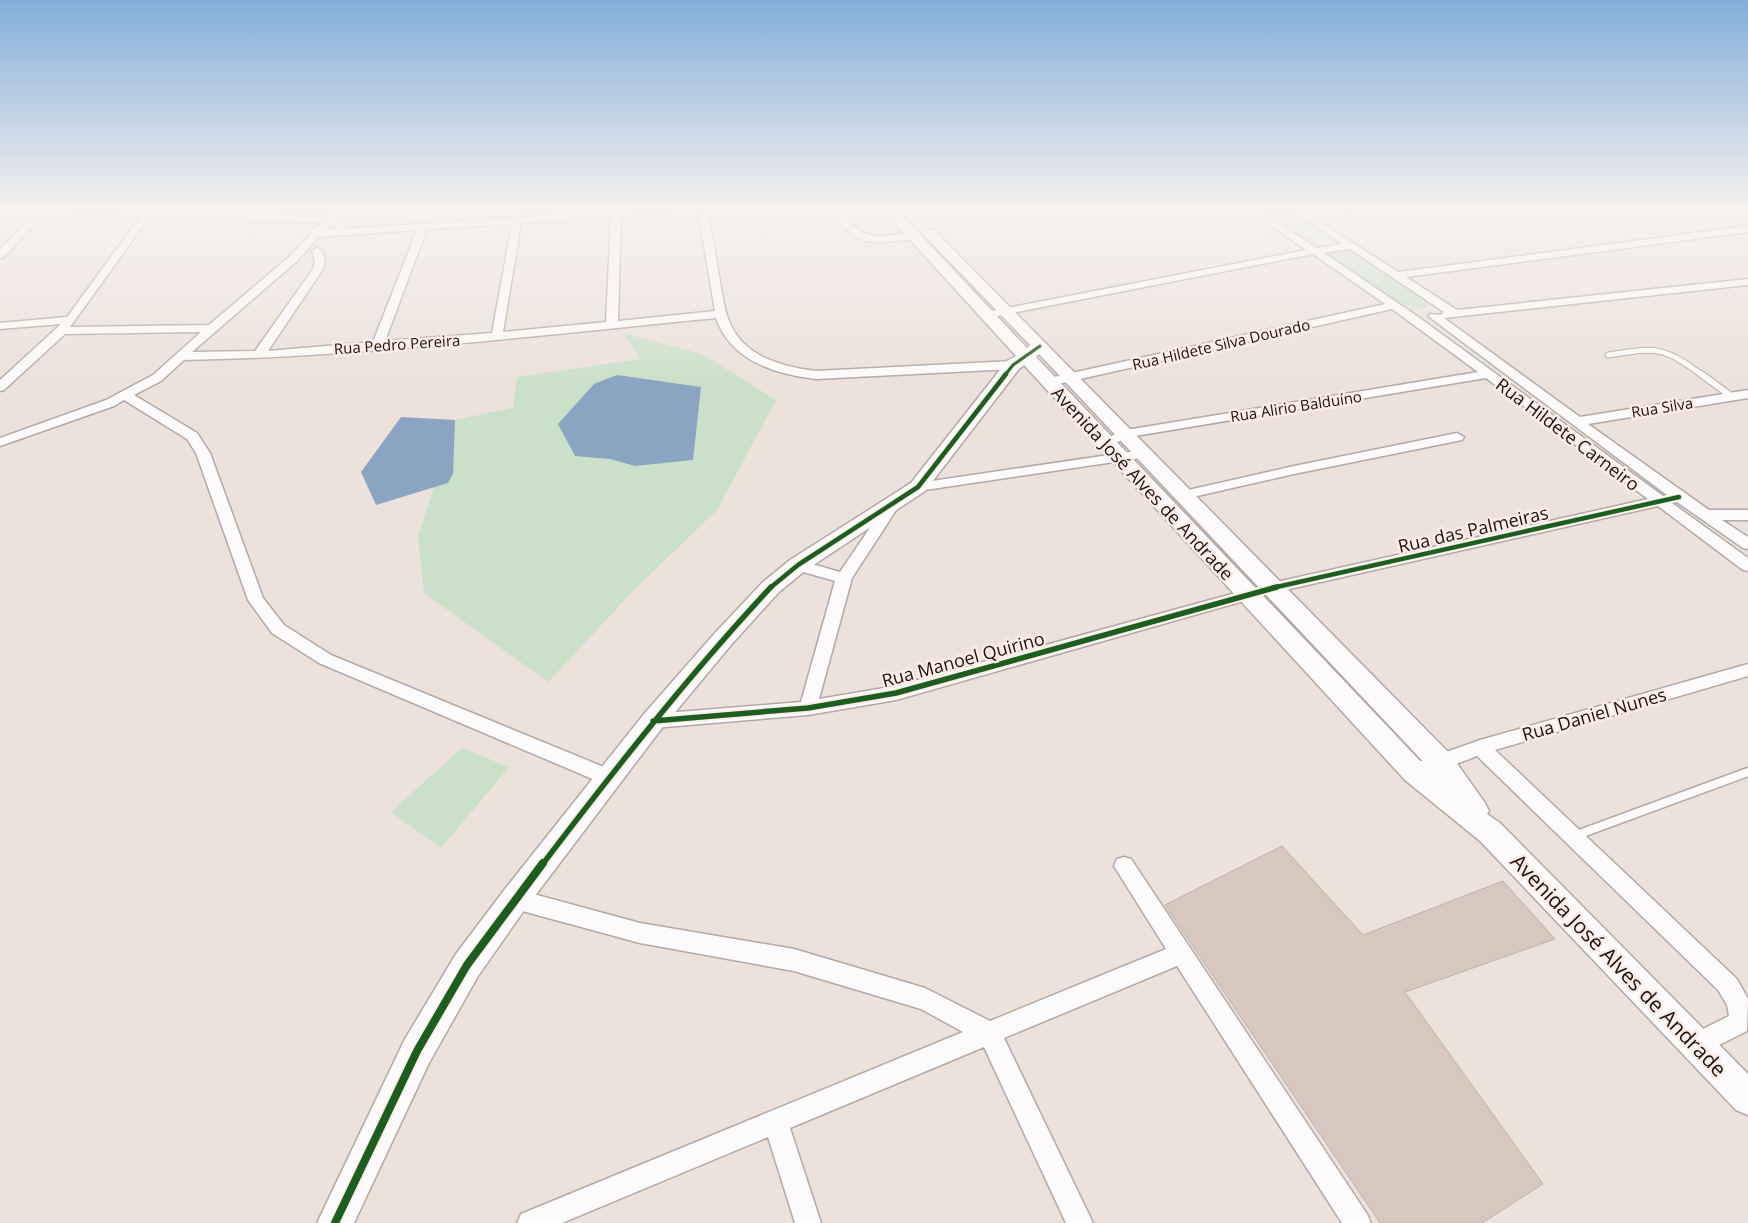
<svg xmlns="http://www.w3.org/2000/svg" width="1748" height="1223" font-family="'Open Sans',sans-serif">
<style>
.green{fill:#cbe0c9}
.water{fill:#8ba4c2}
.building{fill:#d8c7bf;stroke:#bab2ad}
.lines{fill:none;stroke-linecap:round;stroke-linejoin:round}
.lane-far2-casing{stroke:#b2a9a5;stroke-width:7}
.lane-far1-casing{stroke:#b2a9a5;stroke-width:8}
.lane-casing{stroke:#b2a9a5;stroke-width:11}
.street-casing{stroke:#b2a9a5;stroke-width:3}
.secondary-casing{stroke:#b2a9a5;stroke-width:3}
.lane-far2{stroke:#fcfafa;stroke-width:5}
.lane-far1{stroke:#fcfafa;stroke-width:6}
.lane{stroke:#fcfafa;stroke-width:8}
.street{fill:#fcfafa;fill-rule:evenodd}
.secondary{fill:#fcfafa;fill-rule:evenodd}
.cycleway-far3-casing{stroke:#fcece5;stroke-width:5}
.cycleway-far2-casing{stroke:#fcece5;stroke-width:7}
.cycleway-far1-casing{stroke:#fcece5;stroke-width:9}
.cycleway-casing{stroke:#fcece5;stroke-width:11}
.cycleway-far3{stroke:#1b5e20;stroke-width:3}
.cycleway-far2{stroke:#1b5e20;stroke-width:4.5}
.cycleway-far1{stroke:#1b5e20;stroke-width:5.5}
.cycleway{stroke:#1b5e20;stroke-width:8}
.labels{text-anchor:middle;dominant-baseline:central;stroke-width:5;stroke-linejoin:round;paint-order:stroke}
.far-street-label{font-size:15px;fill:#1b1411;stroke:#fcece5}
.street-label{font-size:18px;fill:#1b1411;stroke:#fcece5}
.near-street-label{font-size:21px;fill:#1b1411;stroke:#fcece5}
</style>
<rect width="100%" height="100%" fill="#ece1db"/>
<!-- green -->
<path class="green" d="M1255,210H1291L1335,239L1305,243Z
M1349,250L1429,301L1424,309L1397,303L1324,256Z
M623,333L702,354L776,400L717,510L635,589L548,682L424,593L418,537L455,420L513,408L517,377L641,359Z
M462,748L509,767L441,848L391,812Z"/>
<!-- water -->
<path class="water" d="M617,375L701,387L693,460L635,466L610,459L575,456L558,424L594,384Z
M401,417L455,420L453,474L448,483L376,505L361,472Z"/>
<!-- building -->
<path class="building" d="M1282,846L1363,935L1503,881L1555,939L1405,992L1543,1184L1482,1223H1380L1165,905Z"/>
<g class="lines">
<!-- lane-far2 casing -->
<g class="lane-far2-casing">
<path id="lane-far2" d="M1608,355C1657,348 1661,345 1702,375"/>
</g>
<!-- lane-far1 casing -->
<g class="lane-far1-casing">
<path id="lane-far1" d="M1701,374L1731,396"/>
</g>
<!-- lane casing -->
<g class="lane-casing">
<path id="lane" d="M1574,836L1748,772"/>
</g>
<!-- street casing -->
<g class="street-casing">
<path id="street" d="M38,210H48L4,257L0,258V249Z
M64,210H154L327,217L333,210H343L337,218H345L354,210H364L344,229L625,210H677L673,213L621,216L618,321L715,311L698,210H708C712,234 716,258 720,282C723,296 724,311 730,323C744,357 783,367 816,371L1013,361L1019,365L1013,369L816,379C775,374 731,361 716,318C540,335 362,357 184,360L161,381L134,395L197,433L210,453L263,598L284,625L331,655L616,772L619,778L616,784L609,786L319,663L272,633L248,600L196,453L187,439L124,400L114,406L0,446V438L106,400L153,375L201,332L65,334L4,390L0,391V380L61,324L0,329V323L67,317L141,216L68,213ZM150,216L322,223L311,232L310,235L289,257L209,325L70,327ZM611,217L606,322L503,332L521,223ZM332,223L338,224L334,228L335,230H325ZM512,224L492,333L385,341L427,229ZM417,230L373,342L268,351L323,269L325,261L322,251L317,248L312,251L315,261L313,269L255,351L192,352L297,261L319,237Z
M832,210H841C858,238 872,238 902,234C908,234 912,232 917,236C911,241 902,240 894,241C862,245 848,238 832,210Z
M1250,210H1261L1316,248L1342,244L1293,210H1304L1309,214L1335,210H1362L1358,213L1316,219L1398,272L1748,226V232L1406,277L1457,310L1748,279V285L1444,318L1580,417L1748,390V398L1588,424L1709,510H1748V520H1722L1748,537V549L1743,548L1677,502L1672,503L1748,558V571L1743,570L1658,506L1272,593L896,700L808,715L653,728L647,726L644,721L647,716L653,714L801,702L835,581L793,569L790,565L793,561L798,560L840,572L890,498H900L902,501L852,578L819,699L896,686L1272,583L1648,499L1486,378L1129,437L1106,447L1099,443L1101,440L1126,430L1478,372L1392,309L1049,386L1043,382L1049,378L1385,304L1313,254L987,318L981,315L987,312L1306,250ZM1350,249L1444,312L1440,315L1430,314L1428,316L1667,495L1663,496L1417,316L1324,253Z
M1457,433L1464,437L1462,440L1294,474L1184,499L1179,498L1177,495L1179,492L1184,491L1294,466Z
M1143,450L1150,454L1148,457L918,491L913,490L911,487L913,484L918,483Z
M1748,664V676L1495,750L1737,979L1748,999L1747,1031L1697,1056L1689,1052L1685,1044L1689,1036L1729,1016L1727,1005L1718,990L1477,756L1414,780L1407,778L1405,772L1407,766L1480,740Z
M1124,857L1131,859L1367,1214L1371,1223H1342L1177,966L1004,1038L1093,1223H1066L984,1047L790,1128L821,1223H795L768,1137L562,1223H517L521,1214L963,1032L921,1009L794,971L640,943L515,909L508,906L504,899L508,892L515,889L640,923L794,949L925,988L990,1021L1166,949L1114,866L1117,859Z"/>
</g>
<!-- secondary casing -->
<g class="secondary-casing">
<path id="secondary" d="M883,210H897L1027,348L1030,345L922,233L924,230H934L1451,755L1485,803L1489,811L1487,814L1500,823L1748,1074V1115L1736,1110L1480,841L1405,780L1024,365L1019,369L925,491L806,570L779,592L731,645L662,728L525,909L478,976L429,1063L354,1223H317L405,1039L456,954L505,889L644,714L715,633L763,582L790,560L911,483L1007,361L1016,356ZM1039,354L1434,773L1423,764L1036,357Z"/>
</g>
<!-- lane-far2 -->
<use href="#lane-far2" class="lane-far2"/>
<!-- lane-far1 -->
<use href="#lane-far1" class="lane-far1"/>
<!-- lane -->
<use href="#lane" class="lane"/>
<!-- street -->
<use href="#street" class="street"/>
<!-- secondary -->
<use href="#secondary" class="secondary"/>
<!-- cycleway-far3 casing -->
<g class="cycleway-far3-casing">
<path id="cycleway-far3" d="M1005,375L1013,365L1040,346"/>
</g>
<!-- cycleway-far2 casing -->
<g class="cycleway-far2-casing">
<path id="cycleway-far2" d="M770,588L798,565L918,487L1006,374
M1272,588L1679,497"/>
</g>
<!-- cycleway-far1 casing -->
<g class="cycleway-far1-casing">
<path id="cycleway-far1" d="M653,721L808,708L896,693L1277,587
M542,865C615,769 689,675 771,587"/>
</g>
<!-- cycleway casing -->
<g class="cycleway-casing">
<path id="cycleway" d="M335,1223L417,1051L467,965L543,863"/>
</g>
<!-- cycleway-far3 -->
<use href="#cycleway-far3" class="cycleway-far3"/>
<!-- cycleway-far2 -->
<use href="#cycleway-far2" class="cycleway-far2"/>
<!-- cycleway-far1 -->
<use href="#cycleway-far1" class="cycleway-far1"/>
<!-- cycleway -->
<use href="#cycleway" class="cycleway"/>
</g>
<!-- sky -->
<linearGradient id="sky" x2="0" y2="1"><stop stop-color="#83aed9"/><stop offset="0.55" stop-color="#f6f2ef"/><stop offset="1" stop-color="#f6f2ef" stop-opacity="0"/></linearGradient>
<rect width="1748" height="382" fill="url(#sky)"/>
<g class="labels">
<!-- far-street labels -->
<g class="far-street-label">
<text transform="translate(397 344) rotate(-4)">Rua Pedro Pereira</text>
<text transform="translate(1221 344) rotate(-13)">Rua Hildete Silva Dourado</text>
<text transform="translate(1296 406) rotate(-9)">Rua Alirio Balduíno</text>
<text transform="translate(1662 407) rotate(-9)">Rua Silva</text>
</g>
<!-- street labels -->
<g class="street-label">
<text transform="translate(1568 434) rotate(37)">Rua Hildete Carneiro</text>
<text transform="translate(1143 483) rotate(47)">Avenida José Alves de Andrade</text>
<text transform="translate(1473 529) rotate(-13)">Rua das Palmeiras</text>
<text transform="translate(963 659) rotate(-15)">Rua Manoel Quirino</text>
<text transform="translate(1594 714) rotate(-16)">Rua Daniel Nunes</text>
</g>
<!-- near-street labels -->
<g class="near-street-label">
<text transform="translate(1619 965) rotate(46)">Avenida José Alves de Andrade</text>
</g>
</g>
</svg>
